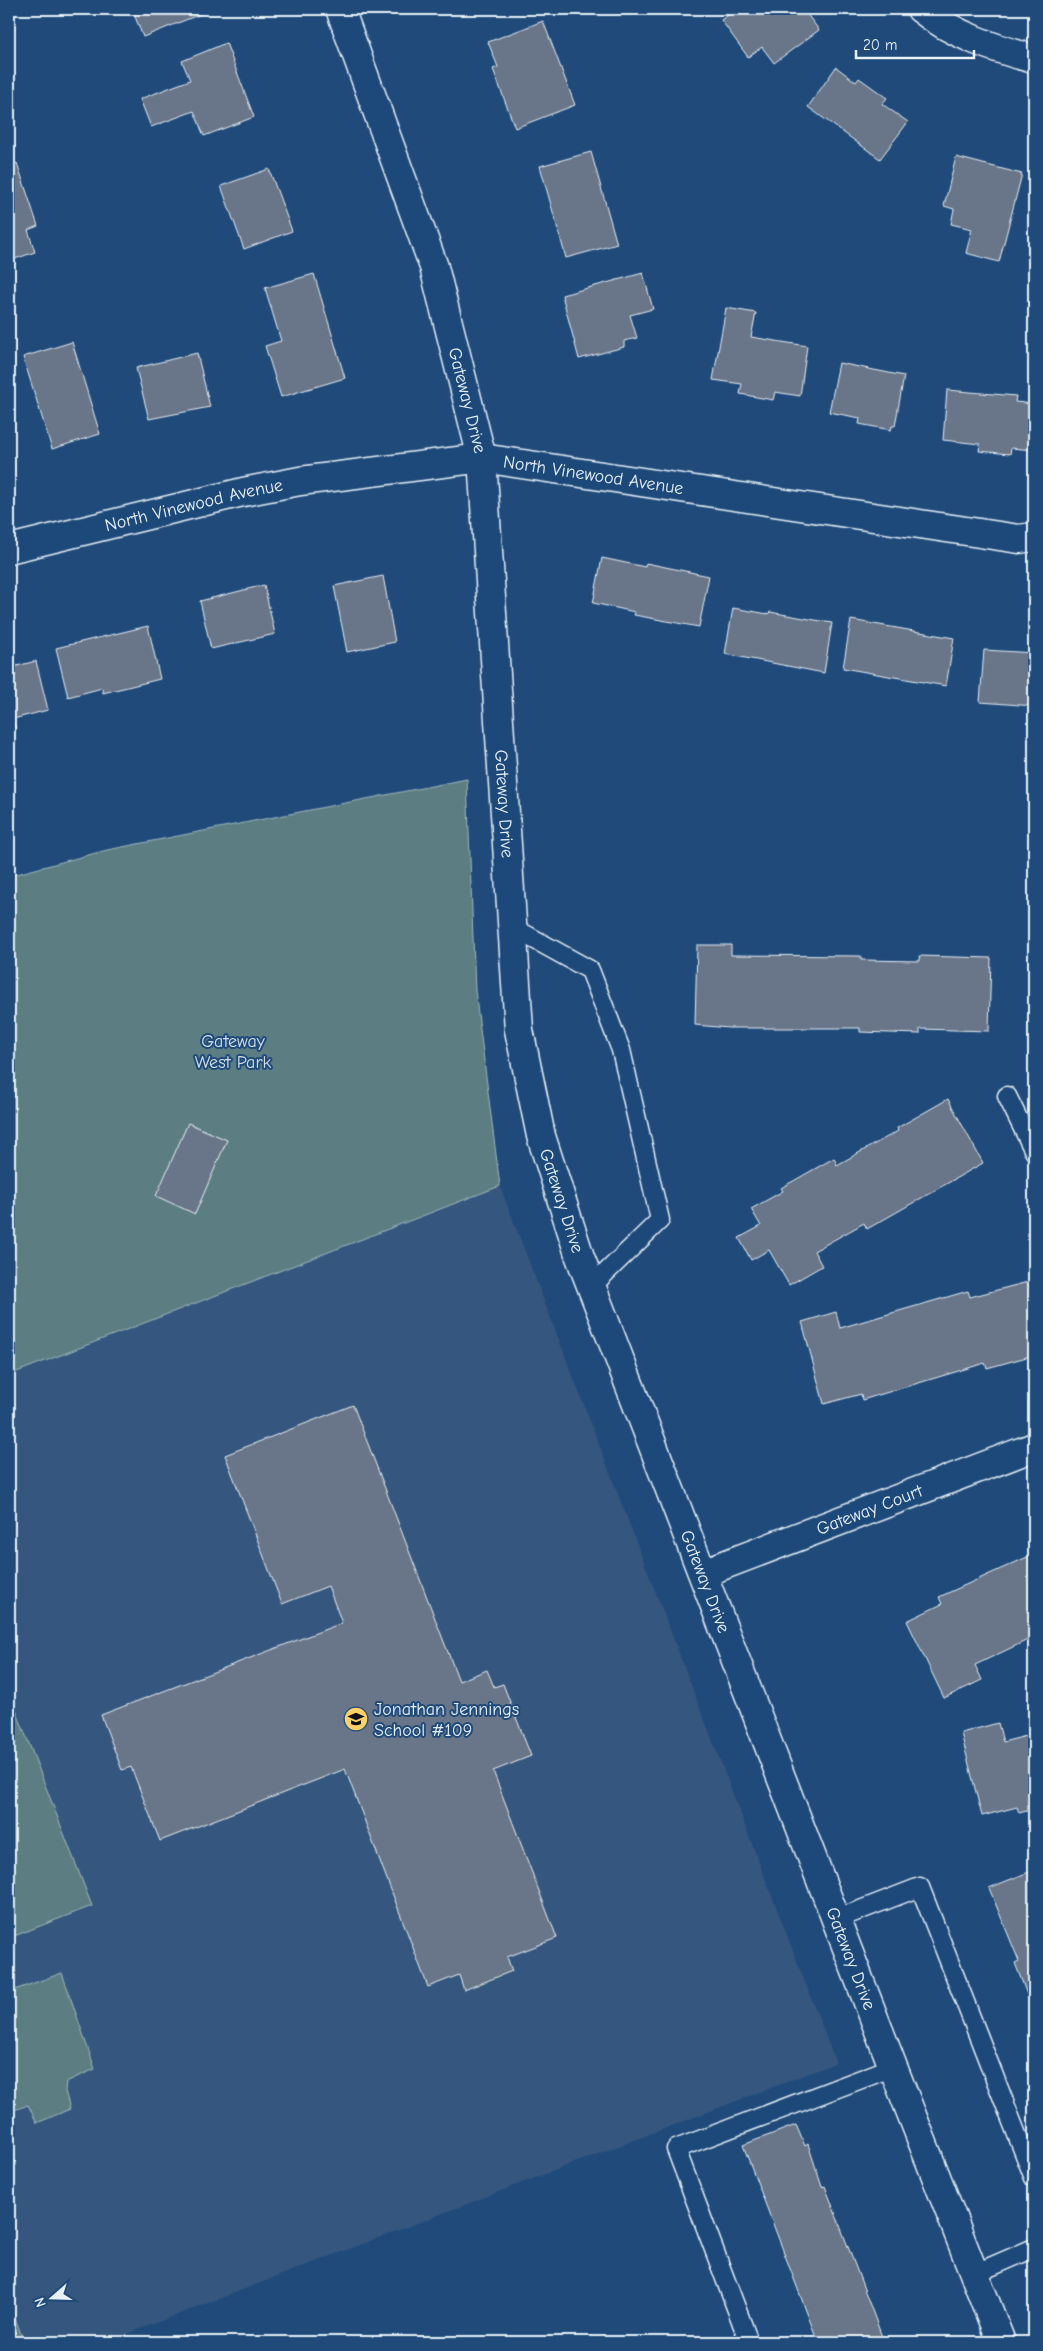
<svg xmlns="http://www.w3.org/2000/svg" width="1043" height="2351" font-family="'Comic Neue',sans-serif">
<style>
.built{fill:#35577e}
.green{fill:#5b7e83;stroke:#a2b8be}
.building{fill:#697588;stroke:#e8f1f8}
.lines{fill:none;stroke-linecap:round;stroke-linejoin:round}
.lane-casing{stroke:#e8f1f8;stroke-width:21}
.street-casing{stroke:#e8f1f8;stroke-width:31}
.lane{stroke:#1f4a7a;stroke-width:18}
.street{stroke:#1f4a7a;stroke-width:28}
.labels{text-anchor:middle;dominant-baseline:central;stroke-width:4;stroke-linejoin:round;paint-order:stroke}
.street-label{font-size:18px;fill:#e8f1f8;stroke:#1f4a7a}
.park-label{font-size:18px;fill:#d3e0e6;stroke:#1f4a7a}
.poi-label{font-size:18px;fill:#e8f1f8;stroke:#1f4a7a;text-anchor:start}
</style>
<rect width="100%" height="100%" fill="#1f4a7a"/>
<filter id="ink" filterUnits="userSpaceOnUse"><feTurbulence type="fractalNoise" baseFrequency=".02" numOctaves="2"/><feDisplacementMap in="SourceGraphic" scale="10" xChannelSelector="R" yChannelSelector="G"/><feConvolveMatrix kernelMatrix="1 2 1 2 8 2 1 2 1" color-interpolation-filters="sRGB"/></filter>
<g filter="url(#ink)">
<!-- built -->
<path class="built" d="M500,1186L836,2063L106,2342H24L9,2302V1375Z"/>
<!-- green -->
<path class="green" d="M467,779L475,990L500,1186L9,1375V876L107,850Z
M16,1710L92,1906L9,1938V1713Z
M62,1973L95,2069L66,2082L65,2091L70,2109L37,2123L28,2105L9,2112V1992Z
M9,2302L24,2342H9Z"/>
<!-- building -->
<path class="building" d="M132,9H207L208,11L143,37Z
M737,9H803L819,30L774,63L762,47L748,57L721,20Z
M543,21L575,105L515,128L493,69L498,67L488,42Z
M226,43L254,117L204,136L194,111L151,127L140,99L190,80L182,61Z
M836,67L856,82L859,78L887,98L882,104L908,122L880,159L808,107Z
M9,117L14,130L9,132Z
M591,152L617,244L566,258L540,166Z
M956,157L1022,174L999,262L966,253L972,229L951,224L954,209L944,206Z
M17,163L38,226L28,230L35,252L9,261V166Z
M269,169L292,231L244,249L221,186Z
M643,273L653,309L630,315L637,338L624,341V347L579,359L562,295Z
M314,274L345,378L281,397L265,346L281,341L265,288Z
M726,308L756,313L751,337L807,346L800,396L775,392L773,400L740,394L742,384L713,380Z
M72,342L100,434L52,449L23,357Z
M197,353L210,407L149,419L136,368Z
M839,363L904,376L895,426H892L891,430L859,424L860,418L829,412Z
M947,390L1016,396L1015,402L1034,404V450L1011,448L1010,454L979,451L980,444L943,440Z
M602,558L645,567L646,563L709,576L699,627L634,615L635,612L593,603Z
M383,576L395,642L347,652L334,586Z
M264,585L275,634L211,649L200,601Z
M733,608L768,614L770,612L832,623L824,673L725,654Z
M851,620L954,638L946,686L843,668Z
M148,626L160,679L103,693L102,688L68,697L56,648Z
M984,650L1034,653V706L980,702Z
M36,661L48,710L13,719L16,730L9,732V668Z
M697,945H731V955L861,956V960L920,961L919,956L991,958L989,1031L920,1029V1034L860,1032V1028H729L695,1025Z
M948,1099L983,1163L867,1229L864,1223L814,1251L822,1266L789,1285L769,1250L751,1260L739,1238L761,1226L751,1209L783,1191L781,1188L834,1158L837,1165L898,1131L897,1128Z
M188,1123L227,1140L195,1214L156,1196Z
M1028,1282L1034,1305V1355L987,1368L985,1363L862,1400L861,1394L824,1404L802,1322L836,1312L840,1328L968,1291L970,1297Z
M353,1405L459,1681L487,1670L494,1687L503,1684L531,1756L493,1771L557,1938L507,1957L512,1971L464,1990L459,1975L428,1987L345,1769L160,1841L131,1767L122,1770L101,1715L342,1623L328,1586L282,1604L225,1455Z
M1034,1554V1637L975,1665L982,1680L944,1698L907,1621L942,1604L939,1597Z
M998,1723L1003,1742L1034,1734V1809L1019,1813L1017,1807L982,1816L961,1733Z
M1034,1870V2013L1015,1963L1019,1961L989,1888Z
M796,2125L805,2146L808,2144L822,2187L825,2186L884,2342H818L743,2145Z"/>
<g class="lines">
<!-- lane casing -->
<g class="lane-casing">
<path id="lane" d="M512,927L590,970L621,1050L660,1220L592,1286
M1007,1096L1034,1151
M837,1919L920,1887L1034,2178
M974,2274L1034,2248
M749,2342L676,2149L893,2067"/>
</g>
<!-- street casing -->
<g class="street-casing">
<g id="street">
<path id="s1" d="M340,9L434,267L482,458L519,1030L541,1136L580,1257L893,2067L1001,2342"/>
<path d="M921,9C953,35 996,49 1034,59"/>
<path id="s2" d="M9,549L243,492L300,481L482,458L1019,539L1034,537"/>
<path id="s3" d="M703,1573L1034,1447"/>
</g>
</g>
<!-- lane -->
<use href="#lane" class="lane"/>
<!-- street -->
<use href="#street" class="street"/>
</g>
</g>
<!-- icons -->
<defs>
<g id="school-disc" transform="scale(1.25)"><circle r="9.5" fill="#ffd166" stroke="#1f4a7a"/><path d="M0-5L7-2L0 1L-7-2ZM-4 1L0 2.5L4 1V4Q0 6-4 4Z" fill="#111"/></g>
</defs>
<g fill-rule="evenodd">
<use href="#school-disc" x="356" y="1719"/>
</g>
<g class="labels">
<!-- street labels -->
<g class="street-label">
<text stroke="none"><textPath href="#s1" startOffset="412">Gateway Drive</textPath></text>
<text stroke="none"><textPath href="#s2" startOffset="595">North Vinewood Avenue</textPath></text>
<text stroke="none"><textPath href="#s2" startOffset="190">North Vinewood Avenue</textPath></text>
<text stroke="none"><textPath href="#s1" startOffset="818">Gateway Drive</textPath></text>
<text stroke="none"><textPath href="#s1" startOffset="1221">Gateway Drive</textPath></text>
<text stroke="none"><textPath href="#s3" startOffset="178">Gateway Court</textPath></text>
<text stroke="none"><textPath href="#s1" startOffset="1628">Gateway Drive</textPath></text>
<text stroke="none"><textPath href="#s1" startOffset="2032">Gateway Drive</textPath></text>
</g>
<!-- park labels -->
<g class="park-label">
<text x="233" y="1041">Gateway<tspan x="233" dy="21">West Park</tspan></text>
</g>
<!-- poi labels -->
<g class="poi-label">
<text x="374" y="1709">Jonathan Jennings<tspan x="374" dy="21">School #109</tspan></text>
</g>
</g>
<!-- margin -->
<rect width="1043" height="2351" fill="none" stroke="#1f4a7a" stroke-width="30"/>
<rect x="15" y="15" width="1013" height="2321" fill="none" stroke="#e8f1f8" stroke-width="2" filter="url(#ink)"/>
<!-- north arrow -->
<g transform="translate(52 2298) rotate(250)" stroke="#1f4a7a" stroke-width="4" paint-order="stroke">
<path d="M0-4L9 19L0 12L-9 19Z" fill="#e8f1f8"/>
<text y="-8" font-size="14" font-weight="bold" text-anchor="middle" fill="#e8f1f8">N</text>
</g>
<!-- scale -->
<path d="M856 50v8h118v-8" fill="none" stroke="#e8f1f8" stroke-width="2.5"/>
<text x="863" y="50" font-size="15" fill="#e8f1f8" stroke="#1f4a7a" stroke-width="4" paint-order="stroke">20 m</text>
</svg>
